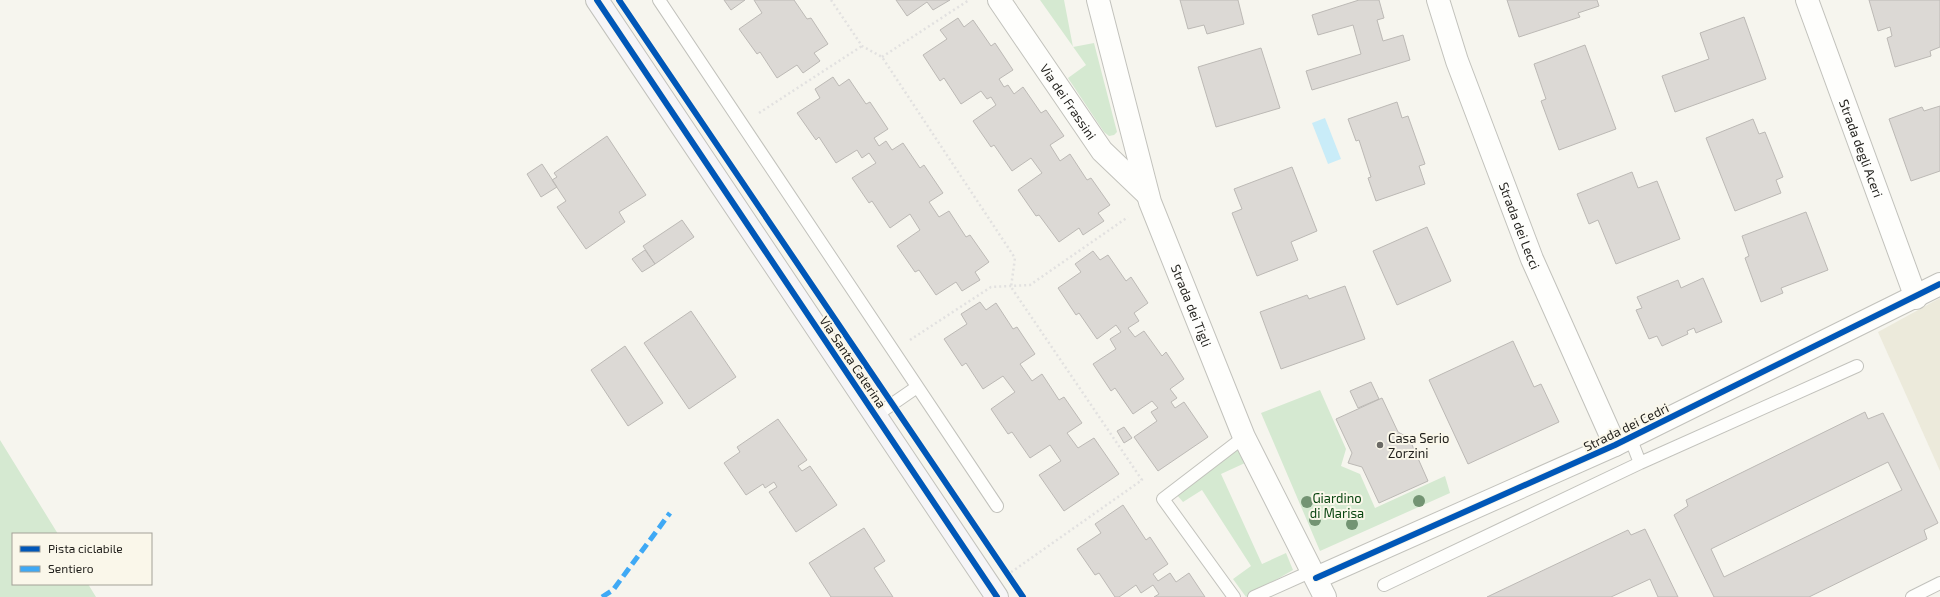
<svg xmlns="http://www.w3.org/2000/svg" width="1940" height="597" font-family="'Exo 2',sans-serif">
<style>
.built{fill:#eceadb}
.green{fill:#d5e9d1}
.water{fill:#c9ecf8}
.building{fill:#dcd9d5;stroke:#bcb9b5;fill-rule:evenodd}
.lines{fill:none;stroke-linecap:round;stroke-linejoin:round}
.lane-casing{stroke:#c2c2bc;stroke-width:14}
.street-casing{stroke:#c2c2bc;stroke-width:24}
.secondary-casing{stroke:#c2c2bc;stroke-width:24}
.path{stroke:#e2e1e0;stroke-width:2.5;stroke-dasharray:2 3;stroke-linecap:butt}
.lane{stroke:#fefefc;stroke-width:12}
.street{stroke:#fefefc;stroke-width:22}
.secondary{stroke:#f6f5f7;stroke-width:22}
.quiet{stroke:#3fa9f5;stroke-width:5;stroke-dasharray:10 5;stroke-linecap:butt}
.cycleway-casing{stroke:#faf7ea;stroke-width:8}
.cycleway{stroke:#0057b8;stroke-width:6}
.tree{fill:#739473}
.poi-dot{fill:#6b6a65;stroke:#faf7ea;stroke-width:1.5}
.labels{text-anchor:middle;dominant-baseline:central;stroke-width:4;stroke-linejoin:round;paint-order:stroke}
.street-label{font-size:13px;fill:#201f1b;stroke:#faf7ea}
.poi-label{font-size:13px;fill:#201f1b;stroke:#faf7ea;text-anchor:start}
.park-label{font-size:13px;fill:#08440f;stroke:#faf7ea}
</style>
<rect width="100%" height="100%" fill="#f6f5ee"/>
<!-- built -->
<path class="built" d="M1940,298V471L1878,332Z"/>
<!-- green -->
<path class="green" d="M1040,0H1064L1073,47L1094,43L1117,132L1114,135L1109,136L1104,132L1068,78L1086,65Z
M1320,390L1346,449L1341,466L1360,474L1375,508L1445,476L1450,493L1320,551L1261,413Z
M0,440L58,534H13V584H88L96,597H0Z
M1238,449L1245,463L1221,474L1262,564L1286,553L1293,570L1246,597L1233,579L1251,566L1202,490L1183,502L1177,495Z"/>
<!-- water -->
<path class="water" d="M1325,118L1341,159L1328,164L1312,123Z"/>
<!-- building -->
<path class="building" d="M724,0H745L731,10Z
M754,0H794L807,19L811,18L828,44L814,53L820,61L803,73L797,65L777,78L760,52L757,54L739,29L762,13Z
M896,0H950L933,10L927,2L907,16Z
M1180,0H1238L1244,24L1207,34L1204,25L1188,29Z
M1359,0H1379L1384,18L1377,20L1383,41L1403,35L1410,60L1312,90L1306,71L1361,54L1353,25L1318,35L1312,15Z
M1507,0H1597L1599,6L1578,13L1580,17L1519,37Z
M1869,0H1940V47L1930,51L1931,56L1895,67L1887,38L1892,36L1890,27L1878,31Z
M1744,17L1766,79L1675,112L1662,76L1709,59L1700,33Z
M958,18L964,27L973,20L991,46L995,43L1013,70L999,79L1004,87L1008,85L1014,94L1023,87L1041,113L1046,110L1064,136L1050,145L1060,161L1070,154L1087,180L1091,178L1110,205L1098,213L1104,221L1083,235L1079,228L1059,242L1039,215L1036,216L1018,190L1042,173L1031,158L1012,171L994,145L991,147L973,121L996,105L991,97L987,99L981,91L961,104L944,78L940,81L923,55L947,39L940,30Z
M1585,45L1616,129L1559,150L1541,101L1546,99L1534,64Z
M1261,48L1280,108L1216,127L1198,67Z
M833,77L839,86L849,79L866,104L870,102L888,129L874,138L879,146L886,141L892,150L903,143L920,168L924,165L943,193L929,202L939,217L949,211L966,237L970,235L989,262L975,272L980,280L962,291L956,282L936,295L919,270L915,272L897,246L920,230L910,214L890,228L872,201L869,203L852,178L876,163L869,153L862,158L857,150L836,163L819,137L816,140L797,113L820,98L815,89Z
M1397,102L1402,118L1408,116L1425,164L1419,166L1425,184L1376,201L1368,178L1371,177L1359,140L1356,141L1348,119Z
M1940,106V171L1911,181L1889,119L1922,107L1924,111Z
M1753,119L1759,134L1765,132L1783,177L1776,180L1781,193L1735,211L1706,138Z
M607,136L646,195L619,212L625,222L586,249L557,207L566,201L552,180L557,177L554,173Z
M542,164L557,187L541,197L527,174Z
M1292,167L1317,231L1291,242L1298,260L1257,276L1232,213L1242,209L1234,189Z
M1632,172L1638,188L1657,181L1680,239L1616,264L1598,220L1589,224L1577,194Z
M1806,212L1828,270L1781,288L1783,293L1761,302L1745,258L1749,256L1742,236Z
M682,220L694,237L655,264L643,246Z
M1427,227L1451,281L1397,305L1373,251Z
M645,250L655,264L642,272L632,259Z
M1093,251L1100,260L1108,255L1126,281L1131,277L1148,303L1134,313L1139,321L1128,328L1135,337L1144,331L1162,356L1166,352L1184,379L1170,389L1177,398L1171,402L1175,408L1184,402L1208,437L1158,471L1134,437L1157,421L1151,412L1158,408L1152,401L1133,414L1115,388L1111,391L1093,364L1116,349L1110,339L1121,332L1116,325L1097,339L1079,313L1076,315L1058,288L1081,272L1075,264Z
M1703,278L1722,322L1696,333L1694,328L1687,331L1688,334L1662,346L1657,336L1649,339L1636,310L1642,308L1637,297L1678,280L1681,288Z
M1345,286L1365,339L1281,369L1260,312L1307,295L1309,299Z
M980,302L986,310L996,303L1013,329L1017,327L1035,354L1020,364L1032,381L1042,374L1059,400L1064,397L1082,423L1067,433L1078,448L1094,438L1119,474L1064,511L1039,475L1061,461L1050,445L1030,458L1012,432L1008,434L991,409L1015,392L1003,376L983,389L966,363L962,366L944,339L967,324L961,314Z
M691,311L736,377L689,409L644,343Z
M1513,341L1534,387L1541,384L1559,422L1468,464L1429,380Z
M625,346L663,403L628,426L591,370Z
M1371,382L1379,399L1358,408L1350,391Z
M1382,398L1398,432L1409,438L1428,481L1379,503L1362,467L1348,463L1352,453L1336,419Z
M1865,412L1868,419L1883,413L1938,523L1924,530L1927,539L1809,597H1714L1674,515L1688,506L1686,500ZM1888,462L1902,490L1724,577L1711,549Z
M778,419L807,460L798,466L802,471L810,466L837,505L796,532L769,492L777,487L774,482L765,488L763,484L746,495L724,463L740,452L737,447Z
M1124,427L1132,438L1124,443L1117,431Z
M1123,505L1146,540L1150,537L1168,564L1153,574L1158,581L1170,573L1176,582L1189,573L1205,597H1154L1159,594L1153,585L1141,593L1136,585L1119,597H1115L1099,573L1095,575L1077,549L1101,533L1095,524Z
M864,528L885,561L874,568L893,597H831L809,563Z
M1645,529L1678,597H1658L1650,579L1611,597H1487L1628,530L1631,535Z"/>
<g class="lines">
<!-- lane casing -->
<g class="lane-casing">
<path id="lane" d="M659,0L997,506
M875,416L917,387
M1630,437L1640,463
M1384,585L1640,463L1857,366
M1234,597L1163,499L1244,437
M1254,597L1312,571
M1912,597L1940,583"/>
</g>
<!-- street casing -->
<g class="street-casing">
<g id="street">
<path id="s1" d="M999,0L1102,151L1147,194"/>
<path id="s2" d="M1098,0L1150,202L1244,437L1325,597"/>
<path id="s3" d="M1438,0L1457,61L1532,259L1615,445"/>
<path id="s4" d="M1807,0L1916,298"/>
<path d="M1316,578L1615,445L1940,284"/>
</g>
</g>
<!-- secondary casing -->
<g class="secondary-casing">
<path id="secondary" d="M597,0L997,597"/>
</g>
<!-- path -->
<path class="path" d="M831,0L862,46L882,57L1015,258L1011,287L1142,480L1010,573
M882,57L969,0
M759,113L862,46
M910,340L991,287L1030,285L1128,217"/>
<!-- lane -->
<use href="#lane" class="lane"/>
<!-- street -->
<use href="#street" class="street"/>
<!-- secondary -->
<use href="#secondary" class="secondary"/>
<!-- quiet -->
<path class="quiet" d="M602,597L613,590L670,513"/>
<!-- cycleway casing -->
<g class="cycleway-casing">
<path id="cycleway" d="M597,0L997,597
M619,0L1023,597
M1316,578L1615,445L1940,284"/>
</g>
<!-- cycleway -->
<use href="#cycleway" class="cycleway"/>
</g>
<!-- trees -->
<g class="tree">
<circle cx="1419" cy="501" r="6"/>
<circle cx="1307" cy="502" r="6"/>
<circle cx="1315" cy="520" r="6"/>
<circle cx="1352" cy="524" r="6"/>
</g>
<!-- markers -->
<circle class="poi-dot" cx="1380" cy="445" r="4"/>
<g class="labels">
<!-- street labels -->
<g class="street-label">
<text stroke="none"><textPath href="#s1" startOffset="123">Via dei Frassini</textPath></text>
<text stroke="none"><textPath href="#s4" startOffset="158">Strada degli Aceri</textPath></text>
<text stroke="none"><textPath href="#s3" startOffset="240">Strada dei Lecci</textPath></text>
<text stroke="none"><textPath href="#s2" startOffset="320">Strada dei Tigli</textPath></text>
<text transform="translate(853 362) rotate(56)">Via Santa Caterina</text>
<text transform="translate(1626 427) rotate(-26)">Strada dei Cedri</text>
</g>
<!-- poi labels -->
<g class="poi-label">
<text x="1388" y="438">Casa Serio<tspan x="1388" dy="15">Zorzini</tspan></text>
</g>
<!-- park labels -->
<g class="park-label">
<text x="1337" y="498">Giardino<tspan x="1337" dy="15">di Marisa</tspan></text>
</g>
</g>
<!-- legend -->
<rect x="12" y="533" width="140" height="52" fill="#faf7ea" stroke="#a3a197"/>
<rect x="20" y="546" width="20" height="6" fill="#0057b8" stroke="#a3a197"/>
<text x="48" y="553" font-size="12" fill="#201f1b">Pista ciclabile</text>
<rect x="20" y="566" width="20" height="6" fill="#3fa9f5" stroke="#a3a197"/>
<text x="48" y="573" font-size="12" fill="#201f1b">Sentiero</text>
</svg>
